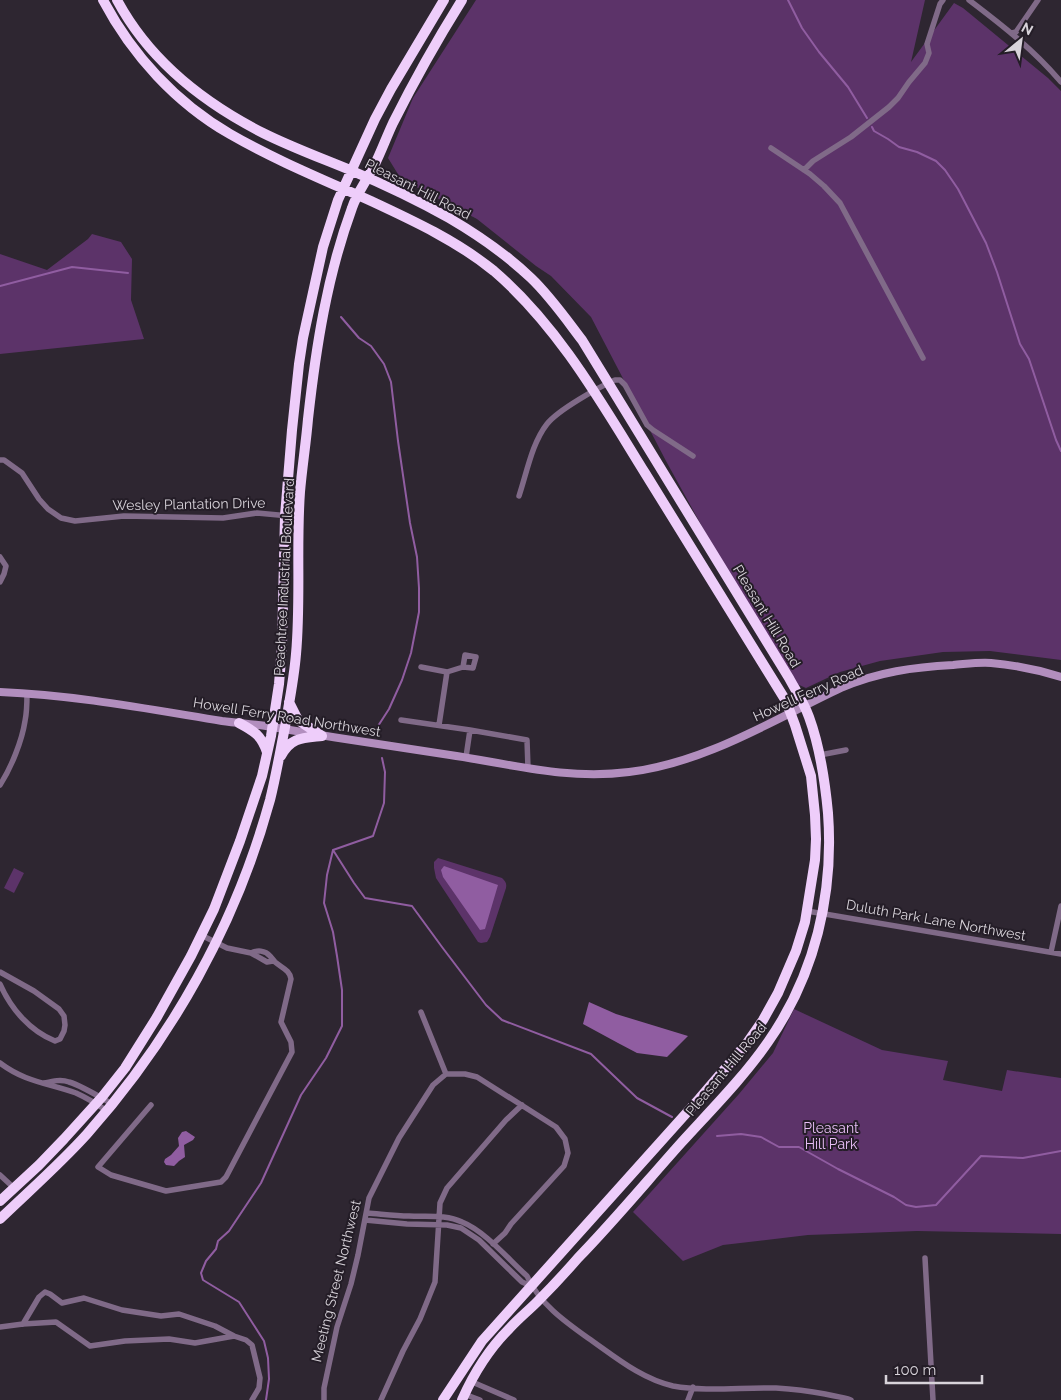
<svg xmlns="http://www.w3.org/2000/svg" width="1061" height="1400" font-family="Raleway,sans-serif">
<style>
.green{fill:#5c3369}
.water{fill:#905da1}
.lines{fill:none;stroke-linecap:round;stroke-linejoin:round}
.stream{stroke:#905da1;stroke-width:2}
.street{stroke:#806a88;stroke-width:5.5}
.secondary{stroke:#b28ebe;stroke-width:8}
.highway{stroke:#eecdfa;stroke-width:10}
.labels{text-anchor:middle;dominant-baseline:central;stroke-width:4;stroke-linejoin:round;paint-order:stroke}
.street-label{font-size:14px;fill:#d8d3da;stroke:#241d27}
.park-label{font-size:14px;fill:#e8bef6;stroke:#241d27}
</style>
<rect width="100%" height="100%" fill="#2e2631"/>
<!-- green -->
<path class="green" d="M476,0H925L911,62L954,3L963,8L1048,78L1061,91V660L990,651L943,652L880,661L840,672L806,688L797,684L726,570L666,461L591,317L551,276L536,266L477,219L401,179L388,158L413,98Z
M92,234L121,242L132,259L131,300L144,339L0,354V254L47,270L88,239Z
M438,858L502,878C505,881 507,883 506,888L490,937L487,942L481,943L478,942L436,878L434,868V862Z
M14,868L24,873L14,893L4,888Z
M794,1009L882,1050L948,1061L943,1080L1002,1091L1007,1070L1061,1078V1234L917,1231L808,1235L723,1245L683,1261L633,1212L739,1094L773,1053Z"/>
<!-- water -->
<path class="water" d="M444,866L498,885L485,929L480,930L443,877L441,870Z
M589,1002L616,1014L688,1036L667,1057L637,1053L618,1043L583,1024Z
M186,1131L195,1137L193,1140L184,1145L185,1157L179,1161L174,1166L166,1165L164,1162L165,1159L171,1155L179,1146L178,1138L182,1132Z"/>
<g class="lines">
<!-- stream -->
<path class="stream" d="M788,0L802,28L819,52L848,87L867,118
M872,127L874,131L888,139L899,147L917,152L936,161L945,170L958,189L986,243L997,272L1020,344L1029,359L1056,440L1061,451
M0,286L72,267L128,273
M341,317L359,338L371,346L384,364L391,382L398,441L410,523L417,557L419,588V612L411,653L402,680L389,709L378,726
M333,850L354,883L365,898L412,906L442,947L486,1005L502,1020L591,1054L637,1098L672,1117
M333,850L373,836L384,803L385,772L382,758
M717,1136L741,1134L761,1137L779,1147H799L838,1169L894,1197L906,1205L916,1207L936,1205L981,1156L1023,1158L1061,1151
M266,1400L269,1379L268,1358L264,1341L239,1302L203,1280L201,1273L206,1261L216,1249L218,1241L229,1231L261,1183L301,1095L326,1058L342,1026V990L337,956L333,932L324,903L327,875L333,850"/>
<!-- street -->
<path class="street" d="M969,0C1002,25 1034,50 1061,82
M1012,33L1016,32L1038,0
M771,148L810,174L824,186L840,203L923,358
M804,170L813,161L851,137L889,107L898,98L909,82L925,63L929,53L927,44L940,4L943,0
M0,460H4L22,473L39,499L48,509L61,518L75,521L124,516L223,518L257,513L300,517
M519,496C527,472 532,443 547,424C558,410 599,387 615,380H620L625,385L647,425L653,430L693,456
M0,557L6,566L4,574L0,582
M421,667L447,672L439,725
M447,672L463,667L473,668L476,657L465,655L463,667
M401,720L470,730L466,757
M470,730L527,740L528,768
M820,755L846,750
M0,785C11,768 22,741 25,721C27,712 27,702 27,693
M807,911L1061,954
M201,935L227,948L251,953L267,962L273,961
M1051,952L1061,906
M0,972L34,991L59,1009L64,1016L65,1025L64,1031L60,1039L55,1041C30,1031 11,1009 0,984
M421,1012L446,1074
M0,1063C25,1082 48,1083 76,1093C87,1098 97,1104 107,1111
M45,1083C53,1081 61,1079 69,1082C82,1086 100,1097 112,1104
M151,1105L98,1167L111,1175L166,1191L221,1182L226,1177L292,1052L291,1042L281,1022L291,979C290,970 282,968 275,962C273,960 272,958 270,956C265,950 257,950 251,953
M0,1175L14,1188
M367,1213C381,1214 395,1216 409,1216C427,1217 446,1214 462,1222C485,1231 509,1260 527,1276C539,1303 564,1321 588,1338C614,1356 641,1379 673,1386C707,1392 742,1387 776,1388C792,1389 809,1391 825,1394C834,1396 843,1397 851,1400
M365,1220L407,1224L447,1225L461,1228L479,1240L522,1282L531,1286
M925,1258L933,1400
M23,1324L39,1297L45,1292L50,1294L62,1303L84,1298L122,1310L161,1316L179,1314L215,1326L234,1336L246,1340L252,1345L260,1378L259,1388L252,1400
M0,1327L23,1324L56,1322L90,1346L125,1341L169,1339L195,1343L234,1336
M470,1381L514,1400
M464,1394L480,1400
M324,1400V1388L337,1327L351,1284L358,1255L369,1198L399,1138L433,1085L446,1074H465L477,1077L556,1127L565,1139L568,1153L564,1166L511,1224L505,1233L493,1244
M381,1400L403,1351L420,1319L435,1282L440,1203L447,1188L506,1120L522,1105
M688,1400L693,1387"/>
<!-- secondary -->
<path class="secondary" d="M0,692C75,695 148,709 222,721C237,723 251,724 266,726C284,729 302,732 320,735C363,742 406,748 450,755C511,764 566,780 629,772C705,763 773,720 841,688C877,672 915,667 953,665C966,664 979,662 991,663C1015,665 1039,670 1061,677"/>
<!-- highway -->
<path class="highway" d="M103,0C132,55 176,103 230,134C275,160 324,180 371,201C414,221 457,241 494,271C558,326 601,402 645,473C692,549 739,625 786,701L795,725L811,776L815,815L816,839L815,860L805,922L796,951L778,993L763,1020L747,1043L699,1099L482,1341L443,1400
M117,0C149,60 202,102 263,133C291,147 321,158 350,170C383,184 417,200 449,218C478,235 507,255 531,278C550,296 566,319 582,340L789,678C796,691 804,703 809,717C820,747 825,781 828,813C834,894 815,975 768,1042C743,1078 711,1110 681,1143C647,1181 614,1221 578,1258C565,1273 551,1288 537,1302C528,1311 518,1319 509,1329C489,1349 473,1375 462,1400
M289,702L298,720L322,736
M239,723C254,731 261,735 267,752
M281,756C291,737 303,738 322,736
M0,1201L39,1165L64,1139L102,1097L125,1068L157,1017L191,956L214,909L240,841L262,776L271,736L279,684L282,646L285,516L292,430L299,364L303,338L323,247L338,200L375,119L391,89L444,0
M0,1219C29,1191 60,1164 87,1134C172,1038 236,924 270,800C276,776 280,752 285,727C289,703 294,679 296,654C301,600 296,546 300,492C302,468 306,443 308,419C316,347 327,276 352,208C357,193 367,180 374,166C381,152 386,138 393,123C414,81 437,40 462,0"/>
</g>
<g class="labels">
<!-- street labels -->
<g class="street-label">
<text transform="translate(418 189) rotate(27)">Pleasant Hill Road</text>
<text transform="translate(189 504) rotate(-1)">Wesley Plantation Drive</text>
<text transform="translate(284 577) rotate(-87)">Peachtree Industrial Boulevard</text>
<text transform="translate(767 616) rotate(59)">Pleasant Hill Road</text>
<text transform="translate(808 693) rotate(-24)">Howell Ferry Road</text>
<text transform="translate(287 717) rotate(9)">Howell Ferry Road Northwest</text>
<text transform="translate(936 920) rotate(10)">Duluth Park Lane Northwest</text>
<text transform="translate(726 1069) rotate(-50)">Pleasant Hill Road</text>
<text transform="translate(336 1281) rotate(-76)">Meeting Street Northwest</text>
</g>
<!-- park labels -->
<g class="park-label">
<text x="831" y="1128">Pleasant<tspan x="831" dy="16">Hill Park</tspan></text>
</g>
</g>
<!-- north arrow -->
<g transform="translate(1021 40) rotate(29)" stroke="#241d27" stroke-width="4" paint-order="stroke">
<path d="M0-4L9 19L0 12L-9 19Z" fill="#d8d3da"/>
<text y="-8" font-size="14" font-weight="bold" text-anchor="middle" fill="#d8d3da">N</text>
</g>
<!-- scale -->
<path d="M886 1375v8h96v-8" fill="none" stroke="#d8d3da" stroke-width="2.5"/>
<text x="894" y="1375" font-size="15" fill="#d8d3da" stroke="#241d27" stroke-width="4" paint-order="stroke">100 m</text>
</svg>
